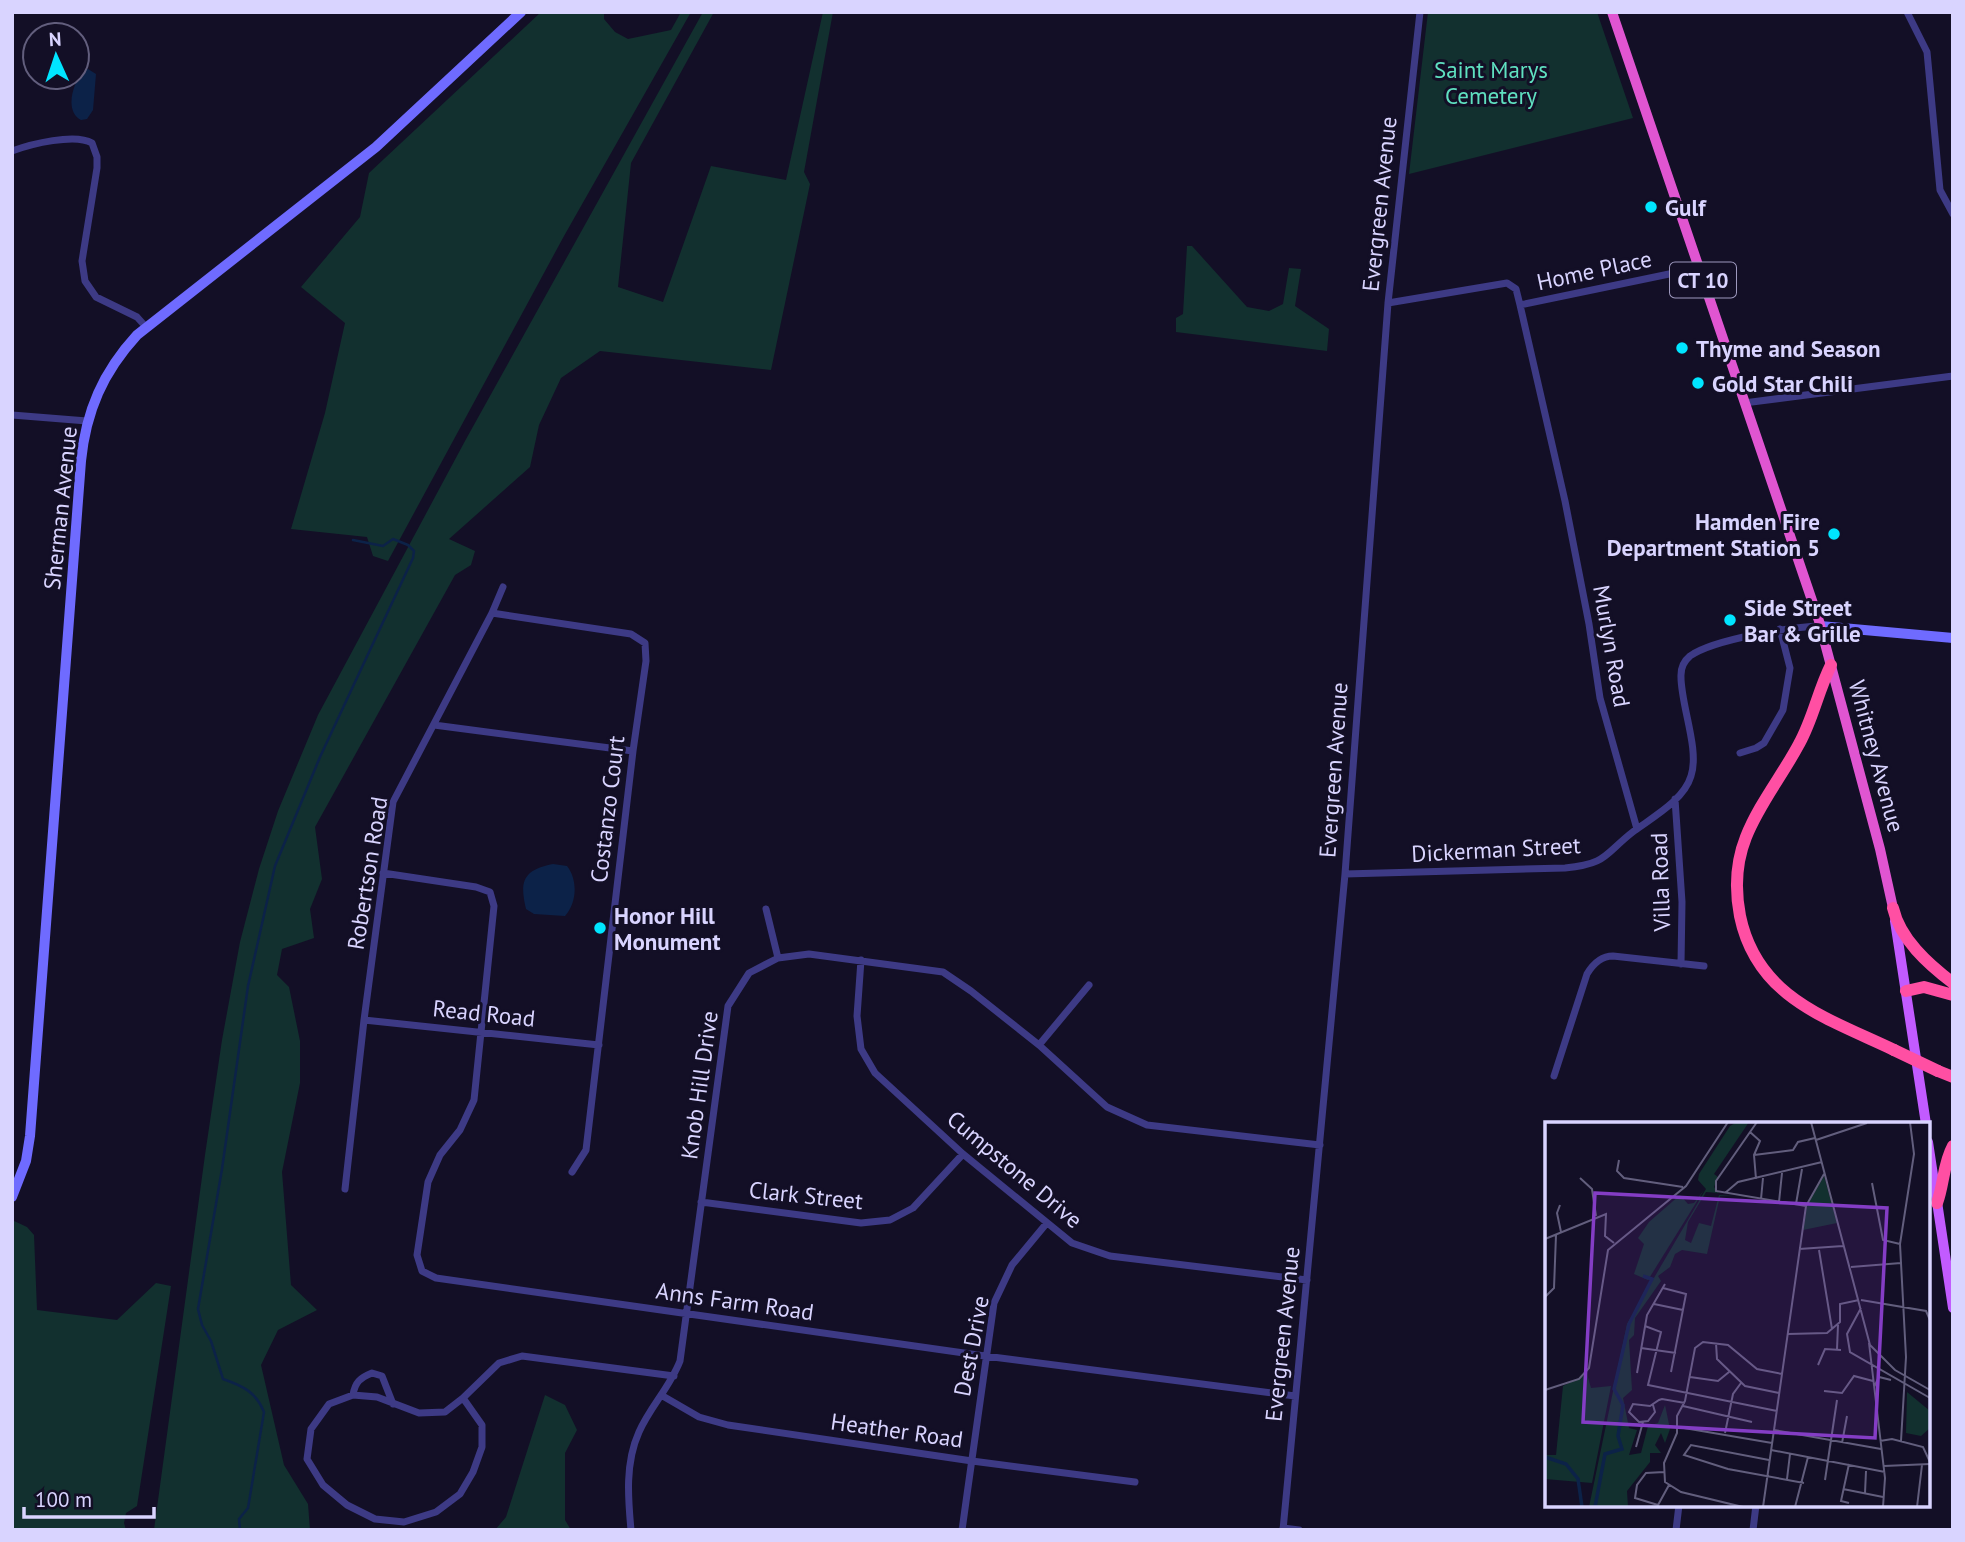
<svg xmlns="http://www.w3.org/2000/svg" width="1965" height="1542" font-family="'PT Sans',sans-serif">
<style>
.green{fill:#12302f}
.water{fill:#0c2248}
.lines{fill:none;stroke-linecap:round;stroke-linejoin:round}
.stream{stroke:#0c2248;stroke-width:2.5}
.minor{stroke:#3d3a85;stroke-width:7}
.secondary{stroke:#6f6bff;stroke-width:10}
.primary{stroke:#c25bff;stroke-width:10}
.trunk{stroke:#e055d1;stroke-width:10}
.motorway{stroke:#ff4fa3;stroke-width:12}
.motorway-bridge{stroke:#ff4fa3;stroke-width:12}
.poi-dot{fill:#00e5ff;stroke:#130f26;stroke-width:2.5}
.labels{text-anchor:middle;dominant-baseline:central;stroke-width:6;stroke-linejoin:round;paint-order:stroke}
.shield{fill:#130f26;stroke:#9e99be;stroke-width:2}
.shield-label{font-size:21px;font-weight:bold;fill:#d9d4ff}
.park-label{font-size:23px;fill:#5fe0c0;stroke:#130f26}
.street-label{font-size:23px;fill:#d9d4ff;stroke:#130f26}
.poi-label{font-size:23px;font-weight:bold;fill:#d9d4ff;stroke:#130f26;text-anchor:start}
.inset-river{fill:none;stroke:#0c2248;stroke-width:3.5}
.inset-road{fill:none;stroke:#625e7d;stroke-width:2}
.view{fill:#843dc5;fill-opacity:0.15;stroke:#843dc5;stroke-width:3.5}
.inset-edge{fill:none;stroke:#d9d4ff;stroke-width:3.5}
</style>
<rect width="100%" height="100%" fill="#130f26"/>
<!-- green -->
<path class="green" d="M541,12H604V19L615,32L628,39L671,30L681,12H691L564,236L388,561L373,556L367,537L291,529L325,413L345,323L301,287L360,217L369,173Z
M703,12H714L631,163L618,287L663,302L711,166L786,180L823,12H833L804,172L810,184L771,370L600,351L561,378L539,425L530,467L449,539L475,551L471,565L455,575L315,827L322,879L310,909L314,938L282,949L277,975L289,987L300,1041V1083L282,1172L291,1285L317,1310L278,1330L261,1365L284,1465L308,1504L310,1530H154L205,1155L222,1040L240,942L259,869L278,811L318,715L465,441Z
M1428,12H1597L1633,118L1409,174Z
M1187,246H1192L1247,307L1269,311L1283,304L1289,268L1301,269L1295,306L1329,329L1327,351L1176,332V318L1183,314Z
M12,1220L27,1227L34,1235L37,1310L117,1320L156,1283L171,1286L137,1506L126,1513L124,1523L126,1530H12Z
M545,1395L565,1405L577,1430L565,1453V1520L571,1530H495L506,1517Z"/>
<!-- water -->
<path class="water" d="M88,69L96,74L93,110L87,119L81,120C64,111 73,83 83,71Z
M553,864L567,866C578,880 577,903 565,916L534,914L526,909C519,880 524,870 553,864Z"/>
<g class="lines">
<!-- stream -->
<path class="stream" d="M240,1530L239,1519L248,1508L264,1412C256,1392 243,1386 223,1379L211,1341L202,1325L198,1309L222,1169L248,986L275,866L320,757L413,558L414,551L408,545L393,539L383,546L353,540"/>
<!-- minor -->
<path class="minor" d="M1907,12L1927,52L1940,190L1953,214
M12,151C31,144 75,133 92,143L97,157V168L82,261L85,281L96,297L137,317L146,327
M1388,303L1507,283L1516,289L1520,305L1698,268
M1520,305L1565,501L1589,624L1600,698L1637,829
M1744,403L1953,376
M12,415L87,421
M492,613L631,634L645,643L646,661L633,751L586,1150L572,1172
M434,725L633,751
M1740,753L1756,748L1764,743L1783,710L1790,668L1780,629
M1675,799L1682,902L1681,964
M383,873L476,887L490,892L494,906L474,1100L460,1130L440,1155L428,1182L417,1255L422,1271L436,1278L985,1356L1295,1396
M1345,874L1565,868C1608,864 1604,854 1634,831C1653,817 1684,800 1691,776C1700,749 1680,703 1681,675C1681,667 1684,661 1690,656C1714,639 1791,627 1820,626
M766,909L778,958
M861,960L857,1016L861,1049L875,1073L963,1154L1072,1243L1110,1256L1307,1280
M364,1020L599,1045
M1039,1045L1089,985
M1554,1076L1587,974C1593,964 1601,956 1613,956L1704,966
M345,1189L364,1020L393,802L492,613L503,587
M701,1202L861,1223L890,1220L913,1208L963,1154
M353,1395C355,1382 360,1378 372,1373L382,1376L393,1404
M661,1395L699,1417L728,1425L972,1461L1135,1482
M463,1398L482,1425V1447L473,1472L460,1494L436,1512L404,1522L375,1519L347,1505L323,1485L307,1459L311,1429L329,1404L353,1395L377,1397L419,1413L445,1412L463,1398L499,1363L522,1356L674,1376
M1283,1528L1299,1530
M631,1530C628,1498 625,1463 639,1432C650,1407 670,1387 680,1361L728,1006L749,973L778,958L809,954L943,972L971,991L1039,1045L1107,1107L1147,1125L1320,1145
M962,1530L994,1303L1012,1265L1046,1224
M1283,1530L1345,874L1388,303L1420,12
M1676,1530L1679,1505
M1753,1530L1756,1505"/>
<!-- secondary -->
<path class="secondary" d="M1820,626L1953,638
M12,1197L26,1161L30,1136L81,461C86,411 103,372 137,335L376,147L521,12"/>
<!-- primary -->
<path class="primary" d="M1895,921L1926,1124
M1928,1142L1953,1308"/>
<!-- trunk -->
<path class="trunk" d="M1612,12L1819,621L1880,849L1893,908"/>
<!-- motorway -->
<path class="motorway" d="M1831,665C1818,691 1813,719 1799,744C1782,776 1759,804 1746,837C1736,862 1735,890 1740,916C1757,998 1827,1018 1894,1050
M1893,908C1900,939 1928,964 1953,983
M1906,991L1924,987L1953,995
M1938,1071L1953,1077
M1937,1203C1944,1184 1943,1164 1953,1146"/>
<!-- motorway-bridge -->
<path class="motorway-bridge" d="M1894,1050L1938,1071"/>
</g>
<!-- markers -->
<g class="poi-dot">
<circle cx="1651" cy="207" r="7"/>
<circle cx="1682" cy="348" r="7"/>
<circle cx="1698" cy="383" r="7"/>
<circle cx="1834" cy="534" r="7"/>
<circle cx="1730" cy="620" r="7"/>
<circle cx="600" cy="928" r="7"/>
</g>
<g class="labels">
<!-- shield labels -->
<rect class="shield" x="1670" y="262.5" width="66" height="35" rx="5"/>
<g class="shield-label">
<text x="1703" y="280">CT 10</text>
</g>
<!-- park labels -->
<g class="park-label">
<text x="1491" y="69">Saint Marys<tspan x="1491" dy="26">Cemetery</tspan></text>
</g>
<!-- street labels -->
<g class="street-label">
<text transform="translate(1379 204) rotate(-84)">Evergreen Avenue</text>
<text transform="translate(1594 270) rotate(-12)">Home Place</text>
<text transform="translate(60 508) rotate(-84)">Sherman Avenue</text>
<text transform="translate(1612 646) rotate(80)">Murlyn Road</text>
<text transform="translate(1877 756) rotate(75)">Whitney Avenue</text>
<text transform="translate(1333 770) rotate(-86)">Evergreen Avenue</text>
<text transform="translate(607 809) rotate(-83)">Costanzo Court</text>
<text transform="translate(1496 849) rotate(-3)">Dickerman Street</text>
<text transform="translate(367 873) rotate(-81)">Robertson Road</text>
<text transform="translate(1660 882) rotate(-92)">Villa Road</text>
<text transform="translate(484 1013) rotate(6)">Read Road</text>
<text transform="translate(699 1085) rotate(-82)">Knob Hill Drive</text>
<text transform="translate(1015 1169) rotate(40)">Cumpstone Drive</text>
<text transform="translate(806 1195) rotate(6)">Clark Street</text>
<text transform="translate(735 1301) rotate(8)">Anns Farm Road</text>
<text transform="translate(1282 1334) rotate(-84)">Evergreen Avenue</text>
<text transform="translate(971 1346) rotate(-79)">Dest Drive</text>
<text transform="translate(897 1430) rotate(8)">Heather Road</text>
</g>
<!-- poi labels -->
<g class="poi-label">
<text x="1665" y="207">Gulf</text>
<text x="1696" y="348">Thyme and Season</text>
<text x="1712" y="383">Gold Star Chili</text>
<text x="1820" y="521" text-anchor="end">Hamden Fire<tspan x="1820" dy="26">Department Station 5</tspan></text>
<text x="1744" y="607">Side Street<tspan x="1744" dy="26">Bar &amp; Grille</tspan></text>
<text x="614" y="915">Honor Hill<tspan x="614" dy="26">Monument</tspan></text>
</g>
</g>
<!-- overview -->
<g transform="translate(1545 1122)">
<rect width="385" height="385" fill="#130f26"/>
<path d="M192,0H204L169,52L173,55L169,65L174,71L161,70L143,100L140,118L146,121L154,101L166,104L174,73L188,74H175L162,132L137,128L130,132L125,145L113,154L116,159L90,196L89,213L84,218L87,268L78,276L84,306L92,308L84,333L96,331L103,304L113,301L120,283L125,307L120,321L116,311L110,323L116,331H105V340L82,369L83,385H44L82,202L161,67L153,58L154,52L185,4ZM279,54L292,101L258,108L262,84ZM159,68L103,158L89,152L99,122L93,116L104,100L135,73L143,82L149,81ZM42,252L46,266L66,264L47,361L0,357V333H11L18,264ZM362,270L385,289V306L376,314L361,311Z" fill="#12302f"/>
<path class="inset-river" d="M0,335L21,342L33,357L37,385M50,385L60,332L77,327L73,314L78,283L69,267L84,202L107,157L98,154"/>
<path class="inset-road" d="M212,0L171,59V69L261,84M266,0L325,223L350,248L385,268M205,10L215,19L209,33L211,57M271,18L322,1M209,33L248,28L253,20L270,16M74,38L72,49L79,56L138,65M35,56L47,67L51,94M327,61L338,118L355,122M180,71L193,60L277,40M216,77L218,56M234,80L237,51M251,82L257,47M15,83L12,91L16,110M0,117L61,92L60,114L69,121M254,127L298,124M274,128L287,207M306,145L356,141M118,166L141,172L126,250M0,175L9,166L11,113M316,178L381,189L385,198M109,182L138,188M316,186L302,212L305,230L385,276M100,204L116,210L103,263L232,289M243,212L282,211L295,200V182L314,178M171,221L172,237L200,264L234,271M324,221L340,356L338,385M96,226L131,231M292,227L293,203M273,243L280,227L296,228M92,251L102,193L120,162M145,255L173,259L184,250M329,265L334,255L346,258M0,268L34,257L44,246L63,128L141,64L183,0M279,269L297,271L309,254L328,259M108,283L110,290L103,299L94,300L84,290L88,282L105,284L114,278L117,277L140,281M138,284L207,300M133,305L227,321M229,308L336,327M180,311L188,272L196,261M335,319L347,317L378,325L385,340M356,319L361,235L355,122L369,32L365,0M297,321L302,294M91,325L98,300M226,328L340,350M224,338L146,323L139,333L183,347L259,361M304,342L296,379L304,381M339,344L385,342M119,350L101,351L92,363L90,376L113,383L124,363M242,357L245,332M280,358L292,278M298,367L338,375M320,371L321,349M198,385L136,370L120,360L119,341L132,311V294L140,279L150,226L158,220L183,223L212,247L237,252M218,385L261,84L279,52M250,385L263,335M372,385L377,343"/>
<path class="view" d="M50,71L342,86L330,316L38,300Z"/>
<rect width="385" height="385" class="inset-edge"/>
</g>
<!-- border -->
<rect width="1965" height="1542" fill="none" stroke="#d9d4ff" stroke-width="28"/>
<!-- north arrow -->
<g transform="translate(56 56) rotate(357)"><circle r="33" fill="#130f26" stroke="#625e7d" stroke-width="2"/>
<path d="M0-5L12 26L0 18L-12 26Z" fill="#00e5ff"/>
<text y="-10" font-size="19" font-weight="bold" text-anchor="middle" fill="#d9d4ff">N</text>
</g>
<!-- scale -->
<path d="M24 1507v10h130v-10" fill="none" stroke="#d9d4ff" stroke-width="3.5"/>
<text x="35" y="1507" font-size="21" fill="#d9d4ff" stroke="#130f26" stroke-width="5" paint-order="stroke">100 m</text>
</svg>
